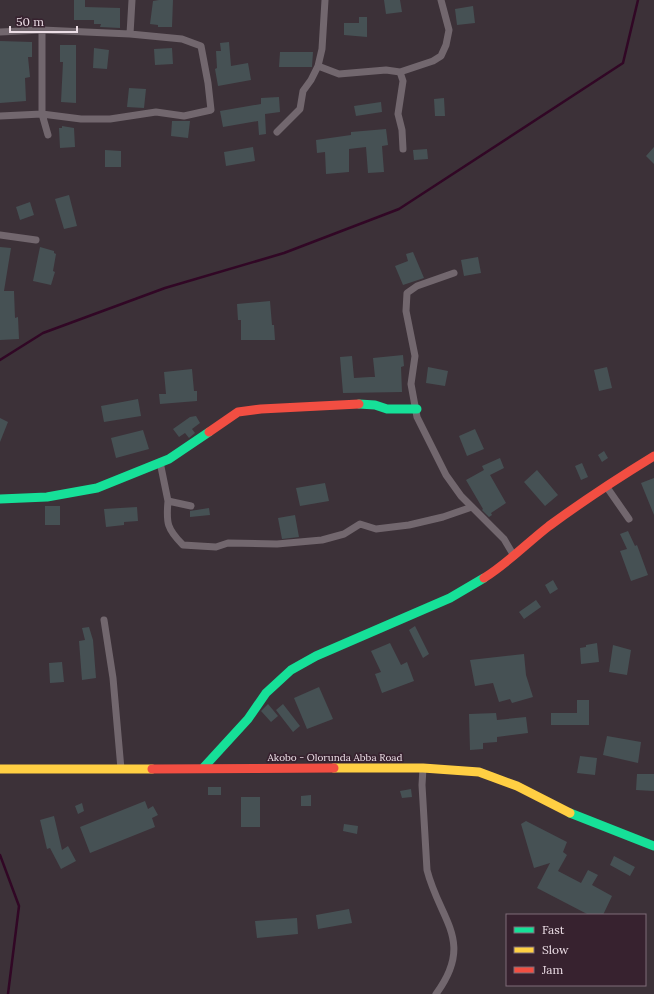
<svg xmlns="http://www.w3.org/2000/svg" width="654" height="994" font-family="Lora,serif">
<style>
.lines{fill:none;stroke-linecap:round;stroke-linejoin:round}
.stream{stroke:#310725;stroke-width:2.5}
.building{fill:#465154}
.street{stroke:#72676e;stroke-width:7}
.fast{stroke:#16e098;stroke-width:9}
.slow{stroke:#ffcf43;stroke-width:9}
.jam{stroke:#f24e42;stroke-width:9}
.labels{text-anchor:middle;dominant-baseline:central;stroke-width:3.5;stroke-linejoin:round;paint-order:stroke}
.street-label{font-size:10px;fill:#ecdee6;stroke:#37222f}
</style>
<rect width="100%" height="100%" fill="#3c3138"/>
<g class="lines">
<!-- stream -->
<path class="stream" d="M0,360L43,333L165,288L284,253L399,209L623,63L638,0
M0,855L19,906L8,994"/>
</g>
<!-- building -->
<path class="building" d="M74,0H85V7L120,8V28L100,27L101,24H94V20H74Z
M159,0H173L172,27H158V25L150,24L153,1Z
M384,0H400L402,12L386,14Z
M473,6L475,23L457,25L455,9Z
M359,17H367V37L344,35V23H359Z
M0,41L32,42V57H28L30,77L25,78L26,101L0,103Z
M229,42L231,66L248,63L251,80L218,86L215,69L217,68L216,51H221L220,43Z
M60,45H76V103L61,102L63,62H60Z
M94,48L109,50L107,69L93,68Z
M172,48L173,64L155,65L154,49Z
M280,52H313L312,66V67H279Z
M129,88L146,89L144,108L127,107Z
M279,97L280,112L265,114L266,134L259,135L258,121L223,127L220,111L261,104V98Z
M444,98L445,116H435L434,99Z
M381,102L382,112L356,116L354,106Z
M172,121H190L188,138L171,136Z
M62,126L74,128L75,147L60,148L59,128H62Z
M386,129L388,145L382,146L384,172L368,173L366,147L349,149V172L326,174L325,152L317,153L316,140L351,135V132Z
M253,147L255,161L226,166L224,152Z
M654,147V164L646,156Z
M427,149L428,159L414,160L413,150Z
M105,150L121,151V167H105Z
M69,195L77,226L64,229L55,199Z
M30,202L34,215L20,220L16,207Z
M0,247L11,248L4,291H14L15,318L18,317L19,339L0,340Z
M40,247L54,251V253L56,254L53,271L55,272L51,285L33,281Z
M413,252L424,278L403,285L395,266L408,261L406,254Z
M478,257L481,273L464,276L461,260Z
M270,301L272,325H274L275,340H241V320H238L237,304Z
M403,355L404,366L401,367L402,392L343,393L340,357L352,356L354,378L370,377H375L373,358Z
M428,367L448,371L445,386L426,383Z
M607,367L612,388L599,391L594,370Z
M192,369L194,391H197V401L160,404L159,394H166L164,372Z
M138,399L141,416L104,422L101,406Z
M196,416L200,423L192,429L195,433L189,438L185,433L179,437L173,429L190,417Z
M0,418L8,422L0,442Z
M475,429L484,449L467,456L459,436Z
M143,430L149,449L116,458L111,438Z
M604,451L608,458L602,462L598,455Z
M500,458L504,468L490,475L506,503L491,513L492,515L489,517L482,510L483,509L466,480L484,470L482,466Z
M582,463L588,477L581,480L575,466Z
M537,470L558,495L545,506L524,482Z
M654,478V515L641,483Z
M325,483L329,501L300,506L296,488Z
M45,506H60V525H45Z
M137,507L138,521L124,522V525L106,527L104,509Z
M209,508L210,515L190,517V511Z
M295,515L299,537L282,539L278,518Z
M628,531L635,546L637,545L648,575L631,581L620,551L627,549L620,534Z
M553,580L558,589L550,594L545,585Z
M536,600L541,607L524,619L519,612Z
M415,626L429,654L423,658L409,630Z
M89,627L93,640L96,678L82,680L79,641L85,640L82,628Z
M390,643L401,665L407,662L414,681L382,693L375,674L381,672L371,651Z
M597,643L599,662L581,664L580,648L586,647V645Z
M613,645L631,650L627,675L609,672Z
M524,654L526,675L533,697L512,703L510,699L499,702L493,683L475,686L470,660Z
M62,662L64,682L50,683L49,663Z
M319,687L333,719L307,729L294,698Z
M577,700H589V725H551V713H577Z
M268,704L278,716L271,722L261,711Z
M283,704L300,726L293,732L276,710Z
M496,713L497,720L526,717L528,733L497,737V742L483,743V749L470,750L469,714Z
M607,736L641,742L638,763L603,755Z
M580,756L597,758L595,775L577,773Z
M637,774H654V791L636,790Z
M208,787H221V795H208Z
M411,789L412,797L402,798L400,791Z
M311,795V806H301V796Z
M241,797H260V827H241Z
M145,801L148,809L153,806L158,815L152,818L155,827L90,853L80,827Z
M82,803L84,811L78,814L75,806Z
M54,816L62,850L68,846L76,861L61,869L50,848L47,849L40,820Z
M526,821L567,842L563,852L567,855L558,871L581,883L588,870L598,875L592,885L612,896L603,915H589L537,888L550,863L534,868L521,824Z
M344,824L358,826L357,834L343,831Z
M614,856L635,867L630,876L610,865Z
M349,909L352,923L318,929L316,915Z
M297,918L298,934L257,938L255,921Z"/>
<g class="lines">
<!-- street -->
<path class="street" d="M42,30V114L48,135
M0,32L42,30L130,34L132,0
M318,66L339,74L386,70L400,72L433,61L441,56L446,45L449,30L441,0
M400,72L403,81L398,114L402,130L403,149
M0,116L42,114L81,119H110L156,112L184,116L211,110L208,83L201,46L182,39L130,34
M277,132L300,109L303,91L311,80L318,66L322,49L325,0
M0,235L36,240
M454,273L417,286L407,293L406,311L415,356L411,384L417,417L446,475L461,496L504,539L514,556
M160,462L168,501L191,506
M606,486L629,519
M168,501C166,523 167,529 183,545L216,547L228,543L277,544L322,540L344,534L360,524L376,529L409,525L443,517L472,507
M104,620L113,678L121,769
M423,768L422,785L427,870C440,921 475,941 436,994"/>
<!-- fast -->
<path class="fast" d="M359,404L375,405L387,409H417
M0,499L47,497L97,488L169,459L209,432
M204,767L248,719L266,693L291,670L316,656L450,598L484,578
M570,813L654,846"/>
<!-- slow -->
<path class="slow" d="M334,768H423L479,772L517,786L570,813
M0,769H152"/>
<!-- jam -->
<path class="jam" d="M209,432L238,412L261,409L359,404
M484,578C508,563 527,543 549,526C583,501 618,478 654,456
M152,769L334,768"/>
</g>
<g class="labels">
<!-- street labels -->
<g class="street-label">
<text x="335" y="757">Akobo - Olorunda Abba Road</text>
</g>
</g>
<!-- legend -->
<rect x="506" y="914" width="140" height="72" fill="#37222f" stroke="#7f6d78"/>
<rect x="514" y="927" width="20" height="6" fill="#16e098" stroke="#7f6d78"/>
<text x="542" y="934" font-size="12" fill="#ecdee6">Fast</text>
<rect x="514" y="947" width="20" height="6" fill="#ffcf43" stroke="#7f6d78"/>
<text x="542" y="954" font-size="12" fill="#ecdee6">Slow</text>
<rect x="514" y="967" width="20" height="6" fill="#f24e42" stroke="#7f6d78"/>
<text x="542" y="974" font-size="12" fill="#ecdee6">Jam</text>
<!-- scale -->
<path d="M10 26v6h67v-6" fill="none" stroke="#ecdee6" stroke-width="2"/>
<text x="16" y="26" font-size="12" fill="#ecdee6" stroke="#37222f" stroke-width="3" paint-order="stroke">50 m</text>
</svg>
